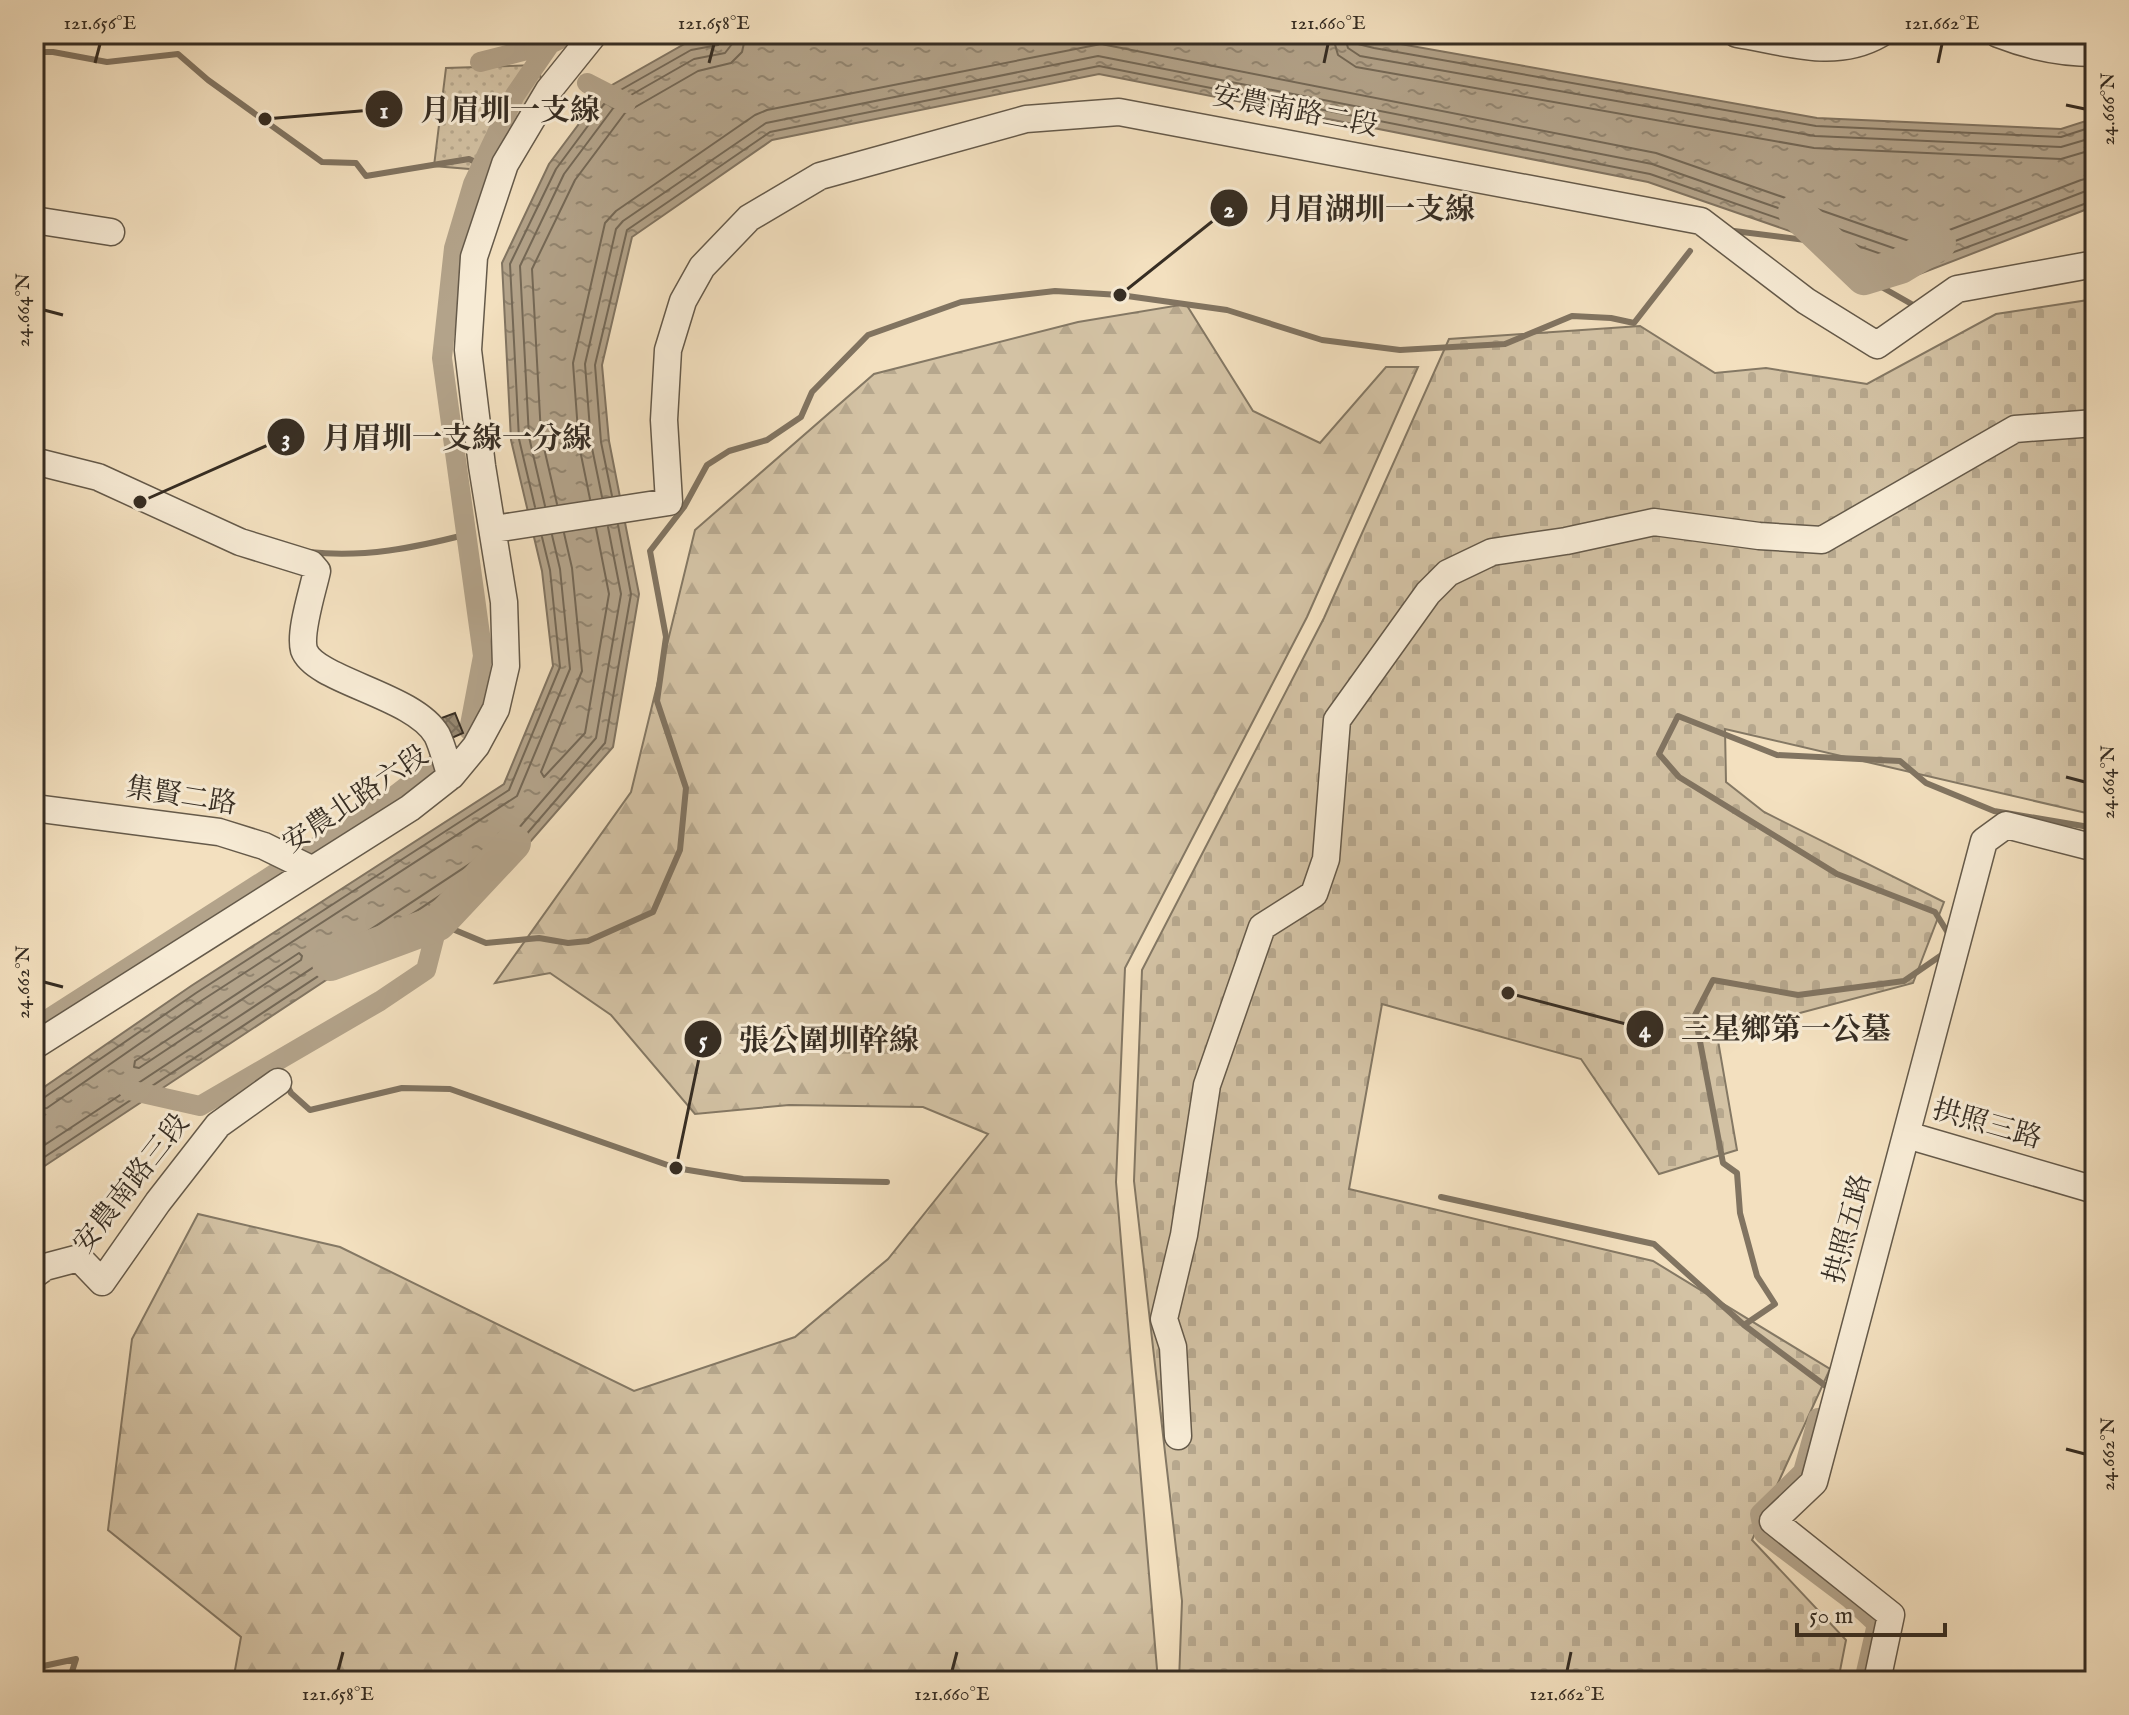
<svg xmlns="http://www.w3.org/2000/svg" width="2129" height="1715" font-family="'IM FELL English','Noto Serif TC',serif">
<style>
.forest{fill:url(#forest-firs);stroke:#847864;stroke-width:2}
.cemetery{fill:url(#cemetery-stones);stroke:#847864;stroke-width:2}
.park{fill:url(#park-dots);stroke:#847864;stroke-width:2}
.water{fill:url(#water-ripples);stroke:#817461;stroke-width:2}
.lines{fill:none;stroke-linecap:round;stroke-linejoin:round}
.shore{stroke:#746856;stroke-width:2}
.stream{stroke:#817461;stroke-width:6}
.canal{stroke:#b3a38a;stroke-width:20}
.river{stroke:#b3a38a;stroke-width:36}
.building{fill:url(#building-cross-hatch);stroke:#362d23;stroke-width:2}
.minor-casing{stroke:#655a4a;stroke-width:29}
.minor{stroke:#f7ebd5;stroke-width:26}
.ticks{fill:none;stroke:#362d23;stroke-width:3}
.labels{text-anchor:middle;dominant-baseline:central;stroke-width:6;stroke-linejoin:round;paint-order:stroke}
.street-label{font-size:28px;fill:#362d23;stroke:#f7ebd5}
.leader{fill:none;stroke:#362d23;stroke-width:3}
.callout-dot{fill:#362d23;stroke:#f7ebd5;stroke-width:3}
.mark-label{font-size:24px;text-anchor:middle;font-weight:bold;fill:#fff}
.callout-label{font-size:30px;text-anchor:middle;font-weight:bold;fill:#362d23;stroke:#f7ebd5;stroke-width:6;stroke-linejoin:round;paint-order:stroke}
.neatline{fill:none;stroke:#362d23;stroke-width:3}
.ticks-label{font-size:20px;text-anchor:middle;fill:#362d23}
</style>
<defs>
<pattern id="forest-firs" width="22" height="20" patternUnits="userSpaceOnUse" patternTransform="scale(2)"><rect width="22" height="20" fill="#d3c2a4"/><path d="M5 1l3.5 6h-7zM16 11l3.5 6h-7z" fill="#b6a78d"/></pattern>
<pattern id="cemetery-stones" width="16" height="16" patternUnits="userSpaceOnUse" patternTransform="scale(2)"><rect width="16" height="16" fill="#d3c2a4"/><path d="M2 7V4a2 2 0 0 1 4 0v3zM10 15v-3a2 2 0 0 1 4 0v3z" fill="#b6a78d"/></pattern>
<pattern id="park-dots" width="8" height="8" patternUnits="userSpaceOnUse" patternTransform="scale(2)"><rect width="8" height="8" fill="#d3c2a4"/><path d="M2 2h.1M6 6h.1" fill="none" stroke="#b6a78d" stroke-width="1.8" stroke-linecap="round"/></pattern>
<pattern id="water-ripples" width="26" height="14" patternUnits="userSpaceOnUse" patternTransform="scale(2)"><rect width="26" height="14" fill="#b3a38a"/><path d="M2 4q2-2 4 0t4 0M15 11q2-2 4 0t4 0" fill="none" stroke="#928570"/></pattern>
<pattern id="building-cross-hatch" width="8" height="8" patternUnits="userSpaceOnUse" patternTransform="scale(2)"><rect width="8" height="8" fill="#988a74"/><path d="M0 0l8 8M0 8l8-8" fill="none" stroke="#7d715f"/></pattern>
</defs>
<rect width="100%" height="100%" fill="#f3e0bf"/>
<filter id="stains"><feTurbulence type="fractalNoise" baseFrequency=".0025" numOctaves="4"/><feColorMatrix values="0 0 0 0 .2 0 0 0 0 .09 0 0 0 0 .02 0 0 0 .5 -.17"/></filter>
<radialGradient id="worn" r=".72"><stop offset=".6" stop-color="#630" stop-opacity="0"/><stop offset="1" stop-color="#630" stop-opacity=".3"/></radialGradient>
<!-- forest -->
<path class="forest" d="M1186,304L1253,411L1320,443L1386,367H1418L1307,617L1125,968L1116,1182L1158,1681H233L241,1637L108,1530L132,1339L198,1214L340,1247L634,1391L795,1337L888,1259L988,1134L923,1107L789,1105L695,1114L611,1015L550,973L495,983L631,792L695,530L874,374L1078,322Z"/>
<!-- cemetery -->
<path class="cemetery" d="M2095,299V815L1725,729L1726,782L1764,812L1944,902L1913,983L1717,1035L1737,1150L1659,1174L1581,1059L1382,1004L1349,1189L1653,1261L1830,1369L1752,1540L1846,1640L1838,1681H1179L1182,1601L1134,1181L1142,970L1324,618L1449,339L1640,326L1715,373L1766,368L1867,384L1996,314Z"/>
<!-- park -->
<path class="park" d="M538,65L542,84L493,171L434,166L446,68Z"/>
<!-- water -->
<path class="water" d="M742,34H1344L1817,118L2061,129L2095,118V206L1917,275L1648,182L1099,74L772,140L632,237L602,365L609,441L639,594L613,747L523,850L34,1173V1094L191,986L504,784L553,666L542,571L511,440L502,263L549,164L605,89L688,42Z"/>
<g class="lines">
<!-- shore -->
<path class="shore" d="M1332,34L1338,55L1356,67L1814,148L2061,159L2095,149
M1344,34L1348,48L1360,56L1815,136L2061,147L2095,137
M1354,34L1358,44L1374,48L1816,126L2061,137L2095,126
M612,496L601,442L595,365L627,230L770,132L1099,66L1650,174L1916,266L2095,200
M602,497L591,443L585,364L616,229L623,221L766,123L1098,56L1652,164L1916,256L2086,191L2095,190
M590,499L579,445L573,363L605,223L616,211L755,115L767,110L1101,44L1656,153L1915,243L2081,180L2095,177
M557,504L541,435L532,269L575,180L625,113L698,71L731,63L742,52L746,34
M545,506L529,437L520,266L564,174L617,103L694,59L725,53L732,44L734,34
M535,507L519,439L510,264L556,169L610,96L691,50L718,45L723,40L724,34
M564,533L572,568L582,671L541,772L544,777L585,733L609,594L596,528
M299,953L302,956L301,960L139,1068L134,1067L135,1061Z
M34,1100L42,1099L196,993L509,790L560,667L550,570L542,537
M34,1110L47,1108L201,1001L517,796L570,669L560,569L552,535
M34,1152L512,836L596,738L621,594L608,527
M34,1164L518,844L605,743L631,594L618,525"/>
<!-- stream -->
<path class="stream" d="M34,52H53L107,62L178,54L208,80L322,162L356,163L366,176L469,159L482,165
M1734,231L1829,243
M1864,277L1915,306
M309,552C364,558 414,548 468,534
M438,923L486,943L539,938L568,943L588,941L653,912L680,850L686,788L657,701L666,637L650,551L684,507L707,465L729,451L767,440L801,417L812,392L868,335L961,302L1055,291L1120,295L1227,310L1322,340L1400,350L1505,344L1572,316L1611,318L1634,323L1690,251
M1948,933L1935,912L1837,874L1679,777L1659,754L1678,716L1777,755L1900,761L1926,783L1994,811L2095,828
M275,1062L291,1093L310,1110L402,1088L450,1089L676,1168L743,1179L887,1182
M1441,1197L1654,1244L1744,1325
M1827,1387L1744,1325L1775,1304L1757,1276L1740,1213L1737,1173L1723,1163L1695,1015L1713,980L1798,995L1904,981L1946,952
M34,1668L76,1659L69,1681"/>
<!-- canal -->
<path class="canal" d="M480,62L550,44
M587,83L626,103
M469,730L483,656L442,358L454,248L473,184L515,95L550,44L571,34
M310,851L389,800L437,763
M34,1028L279,871
M129,1090L200,1106L380,1001L426,970L438,923
M1818,1418L1803,1472L1760,1514L1764,1534L1849,1598L1877,1624L1864,1681"/>
<!-- river -->
<path class="river" d="M1796,212L1864,277L1900,266L1938,243
M330,963L438,923L513,843"/>
</g>
<!-- building -->
<path class="building" d="M455,713L463,733L445,741L436,720Z"/>
<g class="lines">
<!-- minor casing -->
<g class="minor-casing">
<path id="minor" d="M1737,34C1787,42 1835,60 1880,34
M1998,34C2031,47 2060,53 2095,53
M34,220L111,232
M34,461L98,477L240,542L311,564L317,571C313,590 299,632 304,650C315,681 414,695 437,735C443,747 446,763 451,776
M494,529L669,502L664,420L668,350L683,301L702,267L749,218L820,176L1026,119L1119,112L1701,221L1806,301L1877,345L1957,289L2095,264
M34,808L219,832L264,846L311,869
M34,1046L410,808L452,775L476,746L496,709L506,666L504,602L482,466L468,350L474,257L505,164L549,90L594,34
M1907,1135L2095,1190
M34,1275L45,1267L79,1258L102,1282L158,1202L218,1125L278,1082
M1178,1436L1173,1347L1164,1319L1184,1235L1207,1085L1262,927L1314,894L1326,859L1337,720L1428,593L1448,573L1492,552L1566,541L1654,522L1759,536L1822,540L2015,429L2095,423
M1877,1681L1891,1615L1773,1521L1814,1482L1984,841L2006,825L2095,848"/>
</g>
<!-- minor -->
<use href="#minor" class="minor"/>
</g>
<!-- ticks -->
<path class="ticks" d="M95,63L100,44M709,63L714,44M1324,63L1328,44M1938,63L1942,44M2066,105L2085,109M44,310L63,315M2066,777L2085,782M44,982L63,987M2066,1449L2085,1454M338,1671L343,1652M952,1671L957,1652M1567,1671L1571,1652"/>
<g class="labels">
<!-- street labels -->
<g class="street-label">
<text transform="translate(1295 112) rotate(11)">安農南路二段</text>
<text transform="translate(181 797) rotate(9)">集賢二路</text>
<text transform="translate(356 800) rotate(-34)">安農北路六段</text>
<text transform="translate(1987 1125) rotate(16)">拱照三路</text>
<text transform="translate(132 1184) rotate(-52)">安農南路三段</text>
<text transform="translate(1849 1229) rotate(-75)">拱照五路</text>
</g>
</g>
<!-- callouts -->
<path class="leader" d="M265 119L384 109M1120 295L1229 208M140 502L286 437M1508 993L1645 1029M676 1168L703 1039"/>
<g class="callout-dot">
<circle cx="265" cy="119" r="8"/>
<circle cx="1120" cy="295" r="8"/>
<circle cx="140" cy="502" r="8"/>
<circle cx="1508" cy="993" r="8"/>
<circle cx="676" cy="1168" r="8"/>
<circle cx="384" cy="109" r="20"/>
<circle cx="1229" cy="208" r="20"/>
<circle cx="286" cy="437" r="20"/>
<circle cx="1645" cy="1029" r="20"/>
<circle cx="703" cy="1039" r="20"/>
</g>
<g class="mark-label">
<text x="384" y="118">1</text>
<text x="1229" y="217">2</text>
<text x="286" y="446">3</text>
<text x="1645" y="1037">4</text>
<text x="703" y="1048">5</text>
</g>
<g class="callout-label">
<text x="510" y="120">月眉圳一支線</text>
<text x="1370" y="219">月眉湖圳一支線</text>
<text x="457" y="448">月眉圳一支線一分線</text>
<text x="1786" y="1039">三星鄉第一公墓</text>
<text x="829" y="1050">張公圍圳幹線</text>
</g>
<!-- margin -->
<rect width="2129" height="1715" fill="none" stroke="#f3e0bf" stroke-width="88"/>
<!-- scale -->
<path d="M1797 1623v12h148v-12" fill="none" stroke="#362d23" stroke-width="4"/>
<text x="1809" y="1623" font-size="24" fill="#362d23" stroke="#f7ebd5" stroke-width="6" paint-order="stroke">50 m</text>
<rect x="44" y="44" width="2041" height="1627" class="neatline"/>
<g class="ticks-label">
<text x="100" y="29">121.656°E</text>
<text x="714" y="29">121.658°E</text>
<text x="1328" y="29">121.660°E</text>
<text x="1942" y="29">121.662°E</text>
<text transform="translate(2107 109) rotate(-90)" y="7">24.666°N</text>
<text transform="translate(22 310) rotate(-90)" y="7">24.664°N</text>
<text transform="translate(2107 782) rotate(-90)" y="7">24.664°N</text>
<text transform="translate(22 982) rotate(-90)" y="7">24.662°N</text>
<text transform="translate(2107 1454) rotate(-90)" y="7">24.662°N</text>
<text x="338" y="1700">121.658°E</text>
<text x="952" y="1700">121.660°E</text>
<text x="1567" y="1700">121.662°E</text>
</g>
<rect width="100%" height="100%" filter="url(#stains)"/>
<rect width="100%" height="100%" fill="url(#worn)"/>
</svg>
